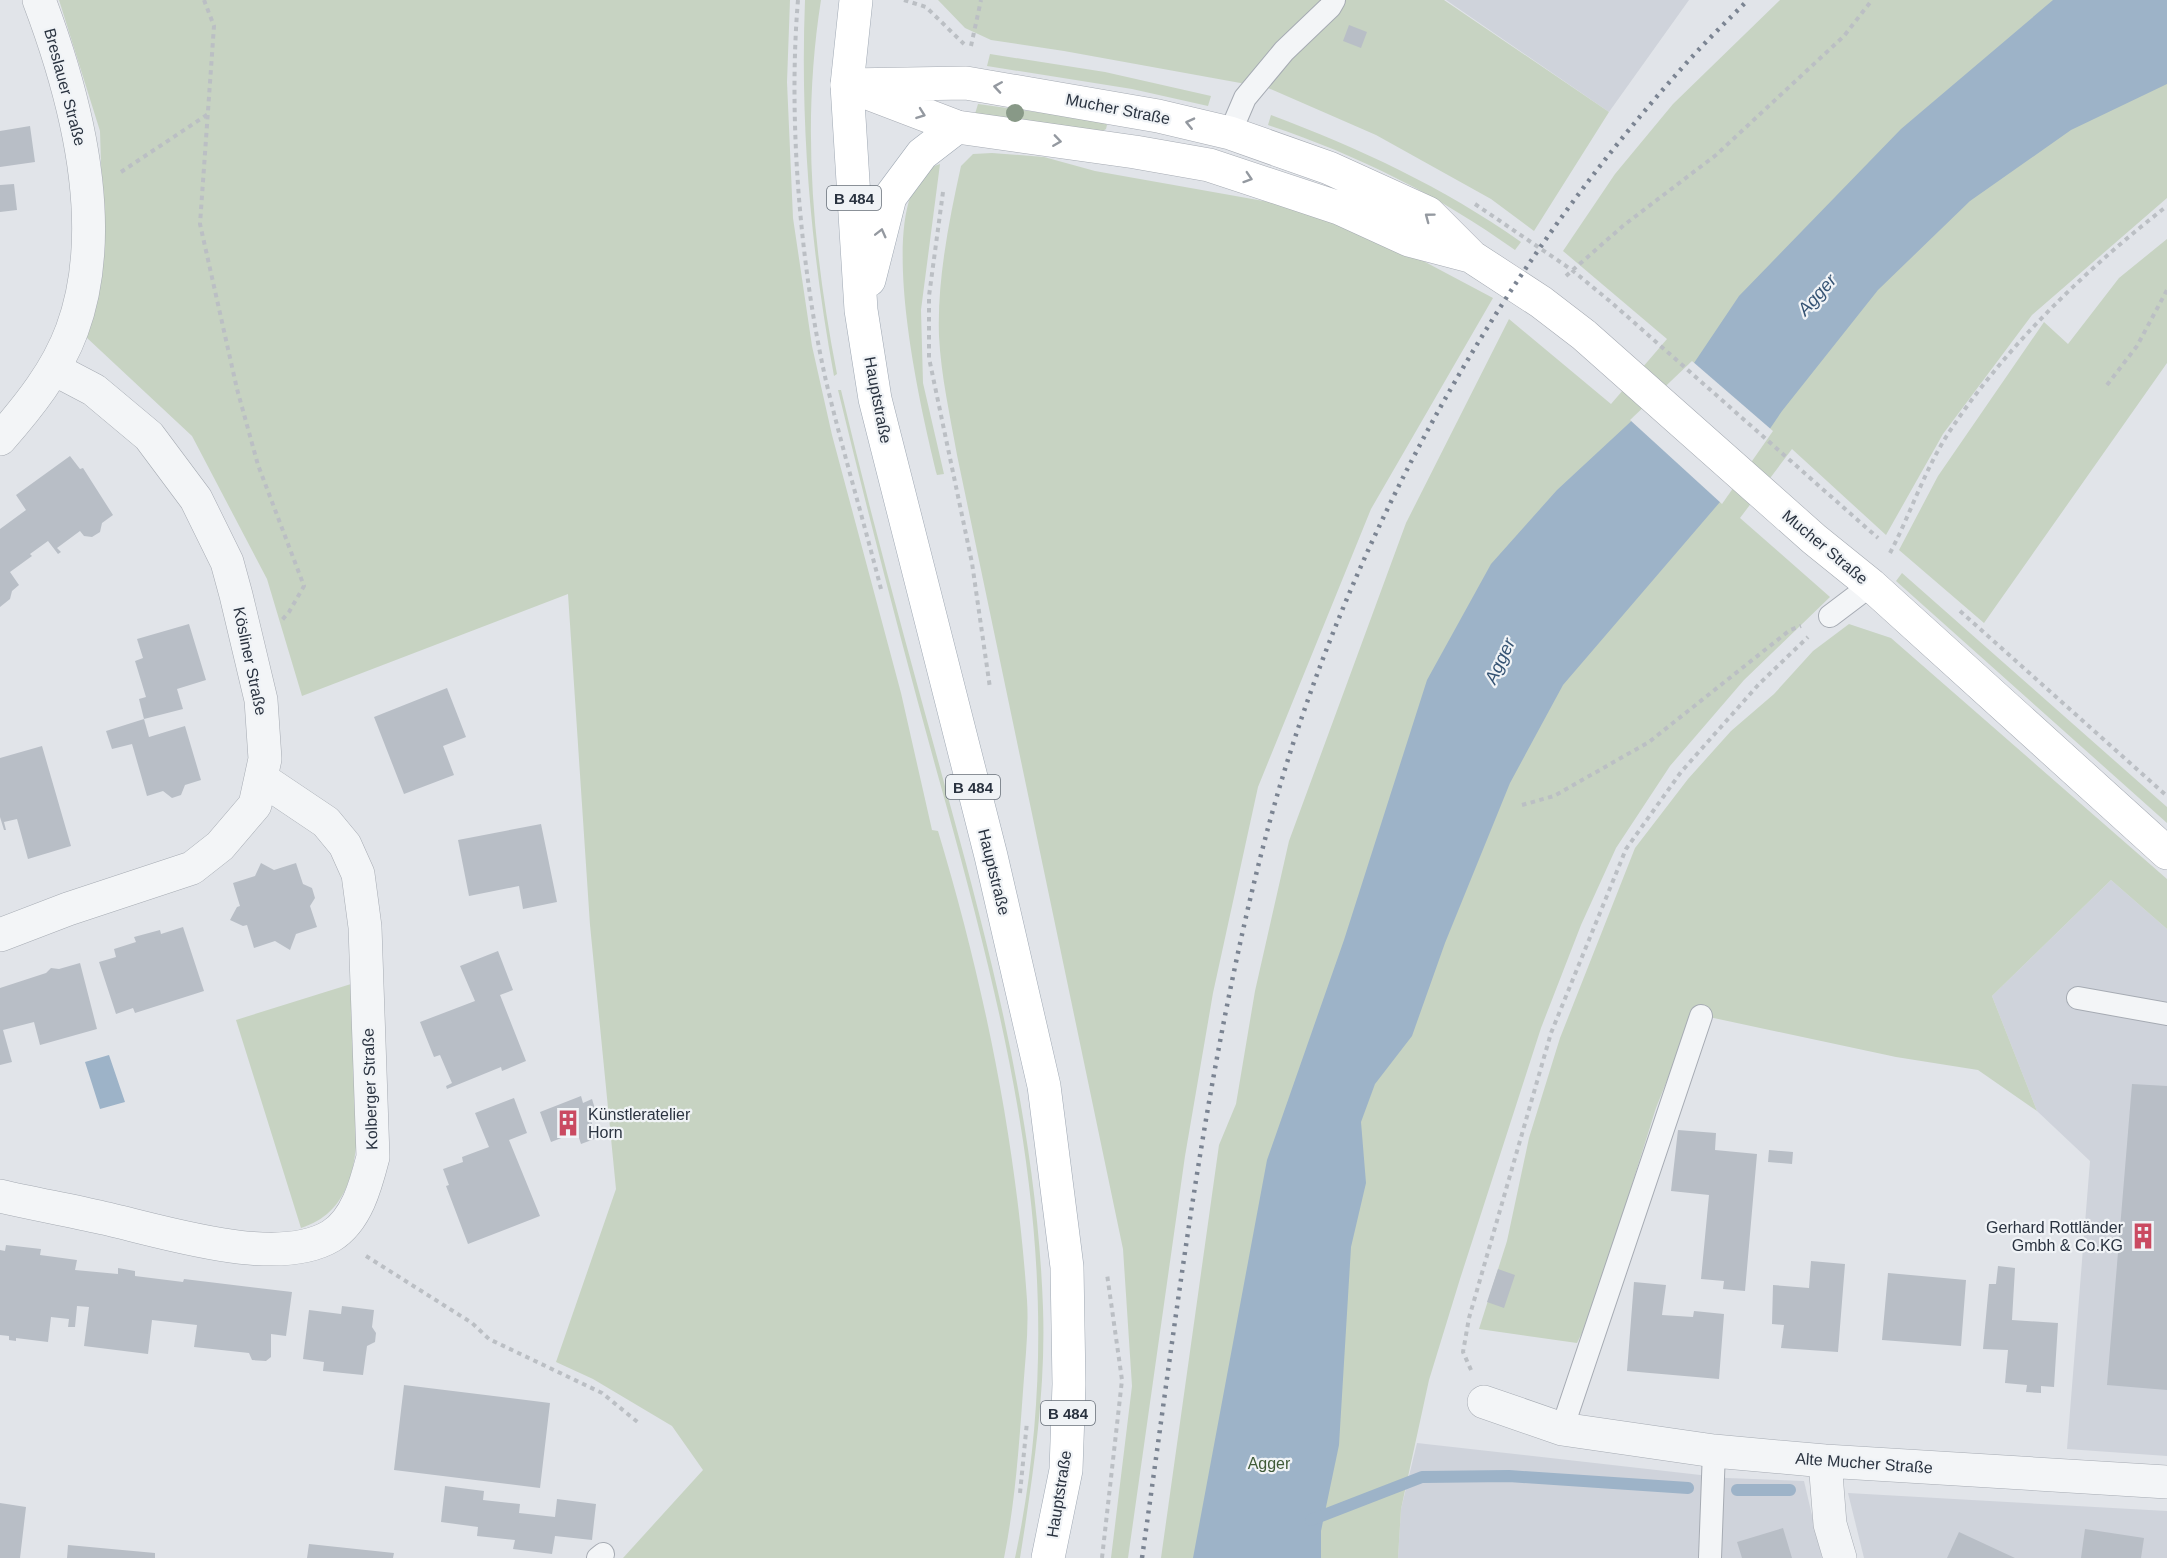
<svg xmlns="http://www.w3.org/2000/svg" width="2167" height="1558" font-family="Arial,sans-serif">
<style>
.built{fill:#cfd3db}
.green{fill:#c7d3c2}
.water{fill:#9db3c8}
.pier{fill:#e1e4e9}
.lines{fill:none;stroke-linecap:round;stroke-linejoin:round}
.stream{stroke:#9db3c8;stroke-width:12}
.building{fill:#b8bec6}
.service-casing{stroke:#a6abb3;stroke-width:24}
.minor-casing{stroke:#a6abb3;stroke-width:34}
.secondary-casing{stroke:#a6abb3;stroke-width:34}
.primary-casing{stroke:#a0a9b4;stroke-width:34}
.path{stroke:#bbbfc4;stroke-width:4;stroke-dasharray:4.5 4.5;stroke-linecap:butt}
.service{stroke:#f3f5f7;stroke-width:22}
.minor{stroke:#f3f5f7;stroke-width:33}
.secondary{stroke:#fff;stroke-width:33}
.primary{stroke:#fff;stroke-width:33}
.rail{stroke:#7b8492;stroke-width:4.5;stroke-dasharray:3 6;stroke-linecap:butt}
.tree{fill:#889987}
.oneway{stroke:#9499a0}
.labels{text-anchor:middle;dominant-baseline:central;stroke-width:4.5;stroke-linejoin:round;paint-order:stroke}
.shield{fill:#f0f3f6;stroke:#656d77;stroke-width:1.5}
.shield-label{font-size:15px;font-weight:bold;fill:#2a3340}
.street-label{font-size:16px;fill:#2a3340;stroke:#f0f3f6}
.poi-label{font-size:16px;fill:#2a3340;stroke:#f0f3f6;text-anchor:start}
.park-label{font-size:16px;fill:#3f5b37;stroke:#f0f3f6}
.water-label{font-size:18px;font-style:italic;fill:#355373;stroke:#f0f3f6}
</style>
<rect width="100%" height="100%" fill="#e1e4e9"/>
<!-- built -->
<path class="built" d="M1446,0H1689L1609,112Z
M2111,880L2167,929V1456L2067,1449L2090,1161L2037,1111L1992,996Z
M1417,1443L1727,1478L1804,1481L1822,1558H1398L1401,1509Z
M1848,1493L2167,1511V1558H1864Z"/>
<!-- green -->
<path class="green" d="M59,0H790L787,82L793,218L812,346L832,435L901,693L932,830L938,831C984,984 1016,1140 1027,1300C1029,1330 1025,1361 1023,1391C1019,1447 1015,1503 1004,1558H623L703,1470L672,1426L593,1379L556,1362L616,1189L590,925L568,594L302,696L267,579L192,436L86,337L104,260L100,131Z
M805,0H821C801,126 813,250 837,374L834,376C811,252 800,127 805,0Z
M938,0H1444L1609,112L1534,231L1491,199L1376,135L1268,88L1064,51L991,40L965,28Z
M1780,0H2167V198L2032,315L1943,434L1886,535L1792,449L1740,518L1830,597L1744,680L1670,766L1616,848L1581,925L1541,1028L1460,1279L1429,1380L1401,1509L1398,1558H1161L1219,1145L1236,1104L1255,991L1289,841L1406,523L1509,319L1611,404L1667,339L1563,251L1615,174L1673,104Z
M990,54L1105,72L1211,96L1208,106L1132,89L987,66Z
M978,104L1103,121L1107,125L1106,129L1101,132L975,114Z
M1271,115C1359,148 1443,187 1521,242L1515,250C1440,196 1356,154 1268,125Z
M992,153L1044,157L1095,171L1281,204L1344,224L1412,255L1493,298L1371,509L1258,787L1213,993L1185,1156L1128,1558H1111L1132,1386L1123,1249L957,455C950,415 941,376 939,336C937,280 949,221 961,166L973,154Z
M940,164L921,310L923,383L944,474L937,475C924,421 865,184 940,164Z
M2167,239V363L1984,623L1899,550L1938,476L2044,322L2068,344L2119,278Z
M838,390H841C874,530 913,669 951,808C996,972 1037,1137 1043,1308C1046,1391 1033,1476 1020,1558H1015C1071,1292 1017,1063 947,808C908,669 872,530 838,390Z
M1902,573L2167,807V823L1896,581Z
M1849,624L1891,638L2167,879V929L2111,880L1992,996L2037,1111L1978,1070L1896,1057L1709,1017L1687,1030L1656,1108L1591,1315L1577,1343L1479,1329L1507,1241L1529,1138L1560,1038L1635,848L1688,779L1731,731L1774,694L1813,651Z
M351,984C353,1013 354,1042 355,1072C358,1125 367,1208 301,1228L236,1020Z"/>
<!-- water -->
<path class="water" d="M2053,0H2167V84L2071,130L1970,201L1878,290L1782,411L1720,502L1563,685L1510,783L1445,943L1412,1036L1375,1084L1361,1122L1366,1183L1351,1247L1339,1445L1321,1531V1558H1193L1267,1160L1344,940L1427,680L1491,564L1557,490L1694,363L1739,296L1901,129Z
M109,1055L125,1102L100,1109L85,1062Z"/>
<!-- pier -->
<path class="pier" d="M1692,361L1773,431L1722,504L1630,420Z"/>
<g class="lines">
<!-- stream -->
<path class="stream" d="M1737,1490H1790
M1311,1520L1422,1477L1509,1476L1688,1488"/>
</g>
<!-- building -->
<path class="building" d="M1349,25L1367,32L1361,48L1343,41Z
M30,126L35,162L0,167V131Z
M14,184L17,210L0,212V185Z
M70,456L80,469L83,468L113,515L102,523L100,532L92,537L84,536L80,531L57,548L61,552L58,554L48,541L30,554L32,556L10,572L19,585L12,591L10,599L0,607V529L26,510L16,495Z
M189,624L206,680L177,689L183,709L144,719L139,699L146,697L135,661L143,658L137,639Z
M447,688L466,737L443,746L454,775L404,794L374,717Z
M144,719L149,737L185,726L201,780L185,785L181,795L172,798L163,791L147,796L132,744L112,749L106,731Z
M42,746L71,846L28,859L17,819L4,822L6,830H4L0,817V758Z
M541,824L557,902L523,909L519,886L469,896L458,840Z
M261,863L274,870L296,863L303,884L312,888L315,898L310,906L317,927L296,934L290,950L275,941L254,948L247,925L243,926L230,920L237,907L240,906L233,883L255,876Z
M183,927L204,991L135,1013L133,1008L116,1014L99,962L116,957L114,949L136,942L134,937L160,930L161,934Z
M498,951L513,990L500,995L526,1061L502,1071L501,1067L447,1089L446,1086L452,1083L440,1055L434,1057L420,1022L475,1001L460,966Z
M80,963L97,1029L40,1045L34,1022L3,1030L12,1062L0,1065V988L46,973L51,968L59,969Z
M2132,1084L2167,1086V1390L2107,1385Z
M581,1096L583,1103L592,1099L596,1112L589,1115L597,1138L581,1144L577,1132L551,1142L540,1112Z
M514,1098L527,1133L509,1140L540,1216L468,1244L446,1186L449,1185L443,1169L463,1162L462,1157L489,1147L475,1113Z
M1678,1130L1716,1133L1715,1150L1757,1154L1745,1291L1723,1289L1724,1281L1701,1279L1709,1195L1671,1191Z
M1769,1150L1793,1152L1792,1164L1768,1162Z
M6,1245L41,1249L40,1255L77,1260L75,1270L118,1274V1268L135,1271V1276L183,1282L184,1279L292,1292L286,1336L271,1334V1357L266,1361L252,1360L249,1353L194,1347L197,1325L152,1320L148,1354L84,1346L89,1307L77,1306L75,1327H68L69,1319L51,1317L48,1342L16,1338V1341L9,1340V1336L0,1335V1250L5,1251Z
M1811,1261L1845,1264L1838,1352L1781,1348L1784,1325L1772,1324L1773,1285L1809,1288Z
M1998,1266L2015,1268L2012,1320L2058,1323L2054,1387L2041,1386V1393L2026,1392L2027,1385L2005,1383L2008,1350L1983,1349L1989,1284H1996Z
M1498,1269L1515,1275L1504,1308L1487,1302Z
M1888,1273L1966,1280L1961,1346L1882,1340Z
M1634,1282L1666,1285L1662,1315L1693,1317L1694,1311L1724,1314L1719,1379L1627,1371Z
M342,1306L374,1310L372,1327L376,1333L375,1342L367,1346L363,1375L323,1371L324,1362L303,1359L309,1310L341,1314Z
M404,1385L550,1403L540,1488L394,1470Z
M445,1486L484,1491L483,1500L520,1504L519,1513L555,1517L557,1499L596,1504L592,1540L555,1536L552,1554L513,1549L515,1540L477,1536L478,1527L441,1522Z
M0,1503L26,1507L20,1558H0Z
M1783,1528L1792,1558H1742L1737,1542Z
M2085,1529L2144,1538L2141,1558H2081Z
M1959,1532L2015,1558H1947Z
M309,1544L394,1553L393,1558H307Z
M68,1545L155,1553V1558H67Z"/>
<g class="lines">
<!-- service casing -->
<g class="service-casing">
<path id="service" d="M1230,133L1245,98L1284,51L1330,7L1334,0
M1830,616L1871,585
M2078,998L2167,1014
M1562,1429L1701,1016
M598,1558L603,1554
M1710,1558L1714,1451"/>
</g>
<!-- minor casing -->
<g class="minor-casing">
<path id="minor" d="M0,439C29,406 57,371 72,330C110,227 76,98 39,0
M0,935L68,909L192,868L220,846L255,805L265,759L261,700L236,595L227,562L196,499L149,436L94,390L54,369
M0,1196C34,1204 69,1210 103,1218C163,1231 276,1269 331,1236C357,1220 366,1184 373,1157L365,927L358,874L345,845L326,822L262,779
M1484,1402L1562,1429L1714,1451L1825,1461L2167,1482
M1825,1461L1830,1524L1840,1558"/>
</g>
<!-- secondary casing -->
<g class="secondary-casing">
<path id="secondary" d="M847,85L966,83L1158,116L1230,133L1329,168L1428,213L1472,257L1541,302L1584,335L1814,539L1871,585L2167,853
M860,90L957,127L1135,152L1209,165L1339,208L1409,240L1470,256"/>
</g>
<!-- primary casing -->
<g class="primary-casing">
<path id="primary" d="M856,0L847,85L861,310L875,399L991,856L1044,1086L1067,1267L1069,1384L1066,1470L1048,1558
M869,280L890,197L922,154L957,127"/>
</g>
<!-- path -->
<path class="path" d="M204,0L214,26L200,224L237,389L258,465L304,586L289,612L282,620
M798,0C788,118 800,266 826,381C843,452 864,522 882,593
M904,0L926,7L964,44
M971,46L981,0
M121,172L208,114
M943,192L929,296V358L972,563L990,688
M1475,204L1572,270L1612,303L1878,538
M1566,276L1624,225L1716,155L1844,36L1872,0
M2107,385L2137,346L2167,290
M1890,553C1910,515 1923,474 1946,437C2001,351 2086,269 2167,206
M1960,611L2167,796
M1522,805L1554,796L1649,742L1790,630L1801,626
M366,1256L472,1323L489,1339L602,1393L640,1424
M1471,1370L1463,1352L1469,1318L1551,1033L1626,849L1681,772L1759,684L1808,637
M1020,1493L1027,1422
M1102,1558L1122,1380L1107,1274"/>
<!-- service -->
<use href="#service" class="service"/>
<!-- minor -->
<use href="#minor" class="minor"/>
<!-- secondary -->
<use href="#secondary" class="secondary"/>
<!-- primary -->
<use href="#primary" class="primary"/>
<!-- rail -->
<path class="rail" d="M1142,1558C1176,1321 1203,1080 1263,847C1336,563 1486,286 1682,68C1703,44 1726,22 1748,0"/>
</g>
<!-- trees -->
<circle class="tree" cx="1015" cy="113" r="9"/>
<!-- one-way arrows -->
<defs><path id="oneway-chevron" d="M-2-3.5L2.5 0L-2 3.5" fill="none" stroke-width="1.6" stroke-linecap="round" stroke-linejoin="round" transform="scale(1.5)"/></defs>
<g class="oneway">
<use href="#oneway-chevron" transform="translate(998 87) rotate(-171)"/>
<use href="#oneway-chevron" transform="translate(921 114) rotate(20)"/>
<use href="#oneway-chevron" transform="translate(1190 123) rotate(-167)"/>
<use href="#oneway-chevron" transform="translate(1057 141) rotate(8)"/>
<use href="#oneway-chevron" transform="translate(1248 178) rotate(18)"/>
<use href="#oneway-chevron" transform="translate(1429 217) rotate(-143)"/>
<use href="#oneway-chevron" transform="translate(881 233) rotate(-76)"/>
</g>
<!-- icons -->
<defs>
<g id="building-bare" transform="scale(2.07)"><path d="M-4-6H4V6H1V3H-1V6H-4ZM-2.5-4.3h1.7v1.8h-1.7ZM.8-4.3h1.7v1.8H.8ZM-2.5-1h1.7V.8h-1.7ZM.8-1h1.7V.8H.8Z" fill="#ca4a61" stroke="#f0f3f6" stroke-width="2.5" paint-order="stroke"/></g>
</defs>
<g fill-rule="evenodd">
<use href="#building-bare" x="568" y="1123"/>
<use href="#building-bare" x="2143" y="1236"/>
</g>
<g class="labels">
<!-- shield labels -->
<g class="shield">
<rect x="827" y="186" width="54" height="24" rx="4.5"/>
<rect x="946" y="775" width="54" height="24" rx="4.5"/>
<rect x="1041" y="1401" width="54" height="24" rx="4.5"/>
</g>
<g class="shield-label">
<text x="854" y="198">B 484</text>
<text x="973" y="787">B 484</text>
<text x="1068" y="1413">B 484</text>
</g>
<!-- street labels -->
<g class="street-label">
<text transform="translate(65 87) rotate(75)">Breslauer Straße</text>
<text transform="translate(1118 109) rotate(11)">Mucher Straße</text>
<text transform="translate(878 400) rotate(79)">Hauptstraße</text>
<text transform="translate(1825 547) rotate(40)">Mucher Straße</text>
<text transform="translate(250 661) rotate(78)">Kösliner Straße</text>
<text transform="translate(994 872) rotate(76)">Hauptstraße</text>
<text transform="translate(370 1089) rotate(-92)">Kolberger Straße</text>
<text transform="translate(1864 1463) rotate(4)">Alte Mucher Straße</text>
<text transform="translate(1059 1494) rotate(-81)">Hauptstraße</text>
</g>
<!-- poi labels -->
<g class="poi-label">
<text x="588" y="1114">Künstleratelier<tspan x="588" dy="18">Horn</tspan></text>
<text x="2123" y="1227" text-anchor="end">Gerhard Rottländer<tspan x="2123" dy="18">Gmbh &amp; Co.KG</tspan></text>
</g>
<!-- park labels -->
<g class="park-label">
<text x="1269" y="1463">Agger</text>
</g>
<!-- water labels -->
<g class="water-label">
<text transform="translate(1817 295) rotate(-48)">Agger</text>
<text transform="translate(1500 661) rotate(-65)">Agger</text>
</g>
</g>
</svg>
